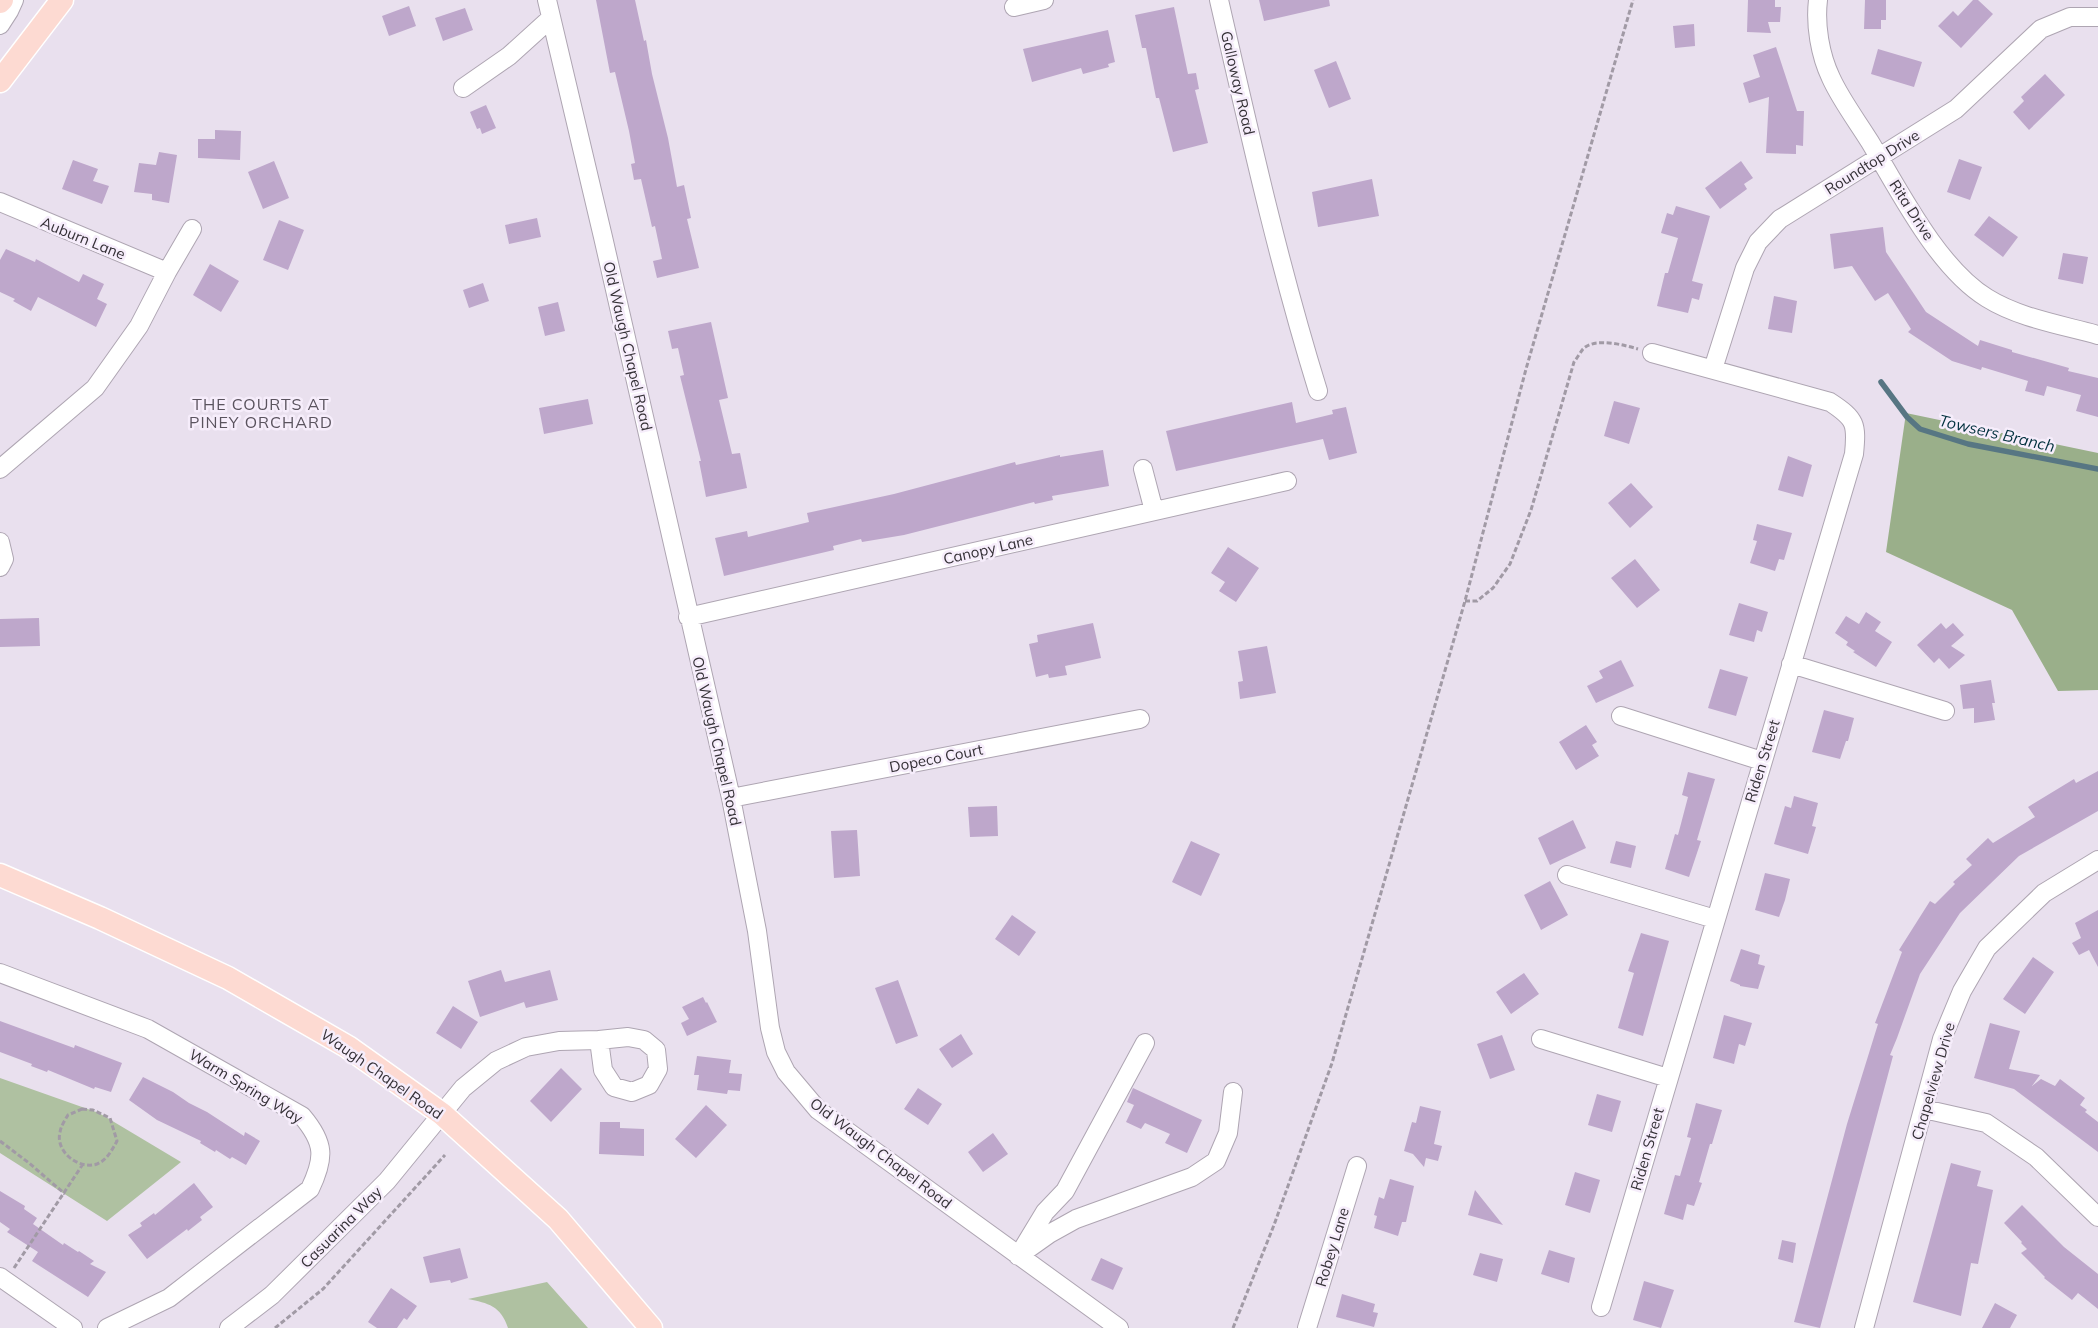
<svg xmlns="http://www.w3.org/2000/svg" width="2098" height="1328" font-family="Mulish,sans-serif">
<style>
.green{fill:#afc1a1}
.forest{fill:#9aaf8a}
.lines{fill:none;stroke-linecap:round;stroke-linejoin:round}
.stream{stroke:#577683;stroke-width:5.5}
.building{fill:#bea7cb}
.minor-casing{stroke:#aea5b2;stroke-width:20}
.major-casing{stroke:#fff;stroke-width:25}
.path{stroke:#a19aa5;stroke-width:3;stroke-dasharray:5 2.5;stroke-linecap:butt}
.minor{stroke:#fff;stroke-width:18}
.major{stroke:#fddad2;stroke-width:22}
.labels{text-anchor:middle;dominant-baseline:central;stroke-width:5;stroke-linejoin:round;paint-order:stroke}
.street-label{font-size:15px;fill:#353137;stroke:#f6edfb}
.neighbourhood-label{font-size:16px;letter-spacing:1px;fill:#5a535e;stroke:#f6edfb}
.water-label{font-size:16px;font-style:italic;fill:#02313e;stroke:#f6edfb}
</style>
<rect width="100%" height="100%" fill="#e9e0ee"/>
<!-- green -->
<path class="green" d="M0,1078L99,1113L181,1162L107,1221L0,1153Z
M547,1282L588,1328H508C501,1306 488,1303 468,1299Z"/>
<!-- forest -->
<path class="forest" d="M1906,413L2098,453V690L2058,691L2012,610L1886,552Z"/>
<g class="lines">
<!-- stream -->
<path class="stream" d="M1881,382L1907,417L1920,429L1968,444L2098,469"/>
</g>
<!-- building -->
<path class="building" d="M596,0H635L644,41L646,40L652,74L668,138L677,187L684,185L691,218L687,219L699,268L657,278L653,261L662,259L655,226L652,227L641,179L634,180L631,164L635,163L629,131L615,72L610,73Z
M1259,0H1329L1330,6L1264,21Z
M1748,0H1775V7H1781L1780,22H1768L1771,33L1747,32Z
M1865,0H1886V20H1881V29H1864Z
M1973,0H1978L1993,14L1961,48L1938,26L1953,11L1958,16Z
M409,6L416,26L389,36L382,16Z
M1174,7L1188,74L1196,73L1199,89L1195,90L1208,143L1173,152L1159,98H1156L1146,48H1142L1135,15Z
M465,8L473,30L443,41L435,18Z
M1694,24L1695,46L1675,48L1673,26Z
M1108,30L1115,62L1108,64L1109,67L1083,74L1081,68L1032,82L1023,49Z
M1776,47L1797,111H1804L1803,146L1796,145V154L1766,153L1769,97L1749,103L1743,83L1760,77L1753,55Z
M1878,49L1922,62L1914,87L1871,74Z
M1336,61L1351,99L1329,108L1314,70Z
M2045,74L2065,95L2029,130L2013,112L2024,101L2021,97Z
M486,105L496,128L482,134L480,128L477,129L470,112Z
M215,130L241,131L240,160L198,158V139H215Z
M159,152L177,155L169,203L152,200V194L134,192L139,163L156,165Z
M1959,159L1982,167L1970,200L1947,192Z
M73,160L98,169L93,181L109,186L102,204L62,189Z
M274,161L289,198L263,209L248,172Z
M1741,161L1753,178L1744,184L1747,189L1720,209L1705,188Z
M1372,179L1379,216L1318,227L1312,192Z
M1676,206L1710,216L1692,281L1703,284L1699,300L1692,298L1688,313L1657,306L1665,273H1668L1678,238L1661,233L1667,213L1673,215Z
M1989,216L2018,237L2003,257L1974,235Z
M537,218L541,237L509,244L505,225Z
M279,220L304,230L288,270L263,260Z
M1883,227L1886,252L1926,312L1978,346L1980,340L2012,350V352L2069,368L2068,371L2098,378V417L2076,411L2081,395L2047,386L2044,396L2025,391L2028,381L1982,367L1981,370L1952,361L1908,332L1911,329L1888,293L1875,301L1852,266L1834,269L1830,234Z
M6,249L35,262L36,259L79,282L83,274L104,284L97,299L107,304L96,327L38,297L31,311L13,301L15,299L0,292V260Z
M2063,253L2088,257L2083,284L2058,279Z
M210,264L239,281L221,312L193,295Z
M483,283L489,301L469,308L463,290Z
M1774,296L1797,301L1792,333L1768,329Z
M558,302L565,331L545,336L538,307Z
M711,322L728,398L719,400L732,454L740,453L747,488L706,497L699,461H701L680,376L684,375L678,348L672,349L668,331Z
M588,399L593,424L544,434L539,408Z
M1614,401L1640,408L1629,444L1604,436Z
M1292,402L1296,423L1333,414L1332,410L1346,407L1357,453L1329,460L1323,439L1176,471L1166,431Z
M1103,450L1109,486L1052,496L1053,500L1035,504L1034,502L904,535L862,542L861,539L833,546L834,550L724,576L715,538L747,531L748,537L809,522L807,513L894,494L1015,462L1016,465L1060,455V457Z
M1788,456L1812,465L1803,497L1778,490Z
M1631,483L1653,507L1630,528L1608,503Z
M1757,524L1792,533L1784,560L1779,559L1775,571L1750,563L1757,541L1753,540Z
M1228,547L1259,568L1236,602L1219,591L1225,582L1211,573Z
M1635,559L1660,590L1637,608L1611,578Z
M1739,603L1768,612L1762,632L1757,630L1754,642L1729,635Z
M1866,612L1881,622L1875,631L1892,642L1876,667L1853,652L1855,651L1846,645L1848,642L1835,633L1846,616L1859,624Z
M39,618L40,646L0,647V619Z
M1093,623L1101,658L1065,666L1067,675L1049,678L1048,674L1036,677L1029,644L1038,642L1037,635Z
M1941,623L1946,629L1953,623L1964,635L1951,646L1965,655L1949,669L1939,658L1934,663L1917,645Z
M1267,646L1276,693L1240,699L1238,682L1243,681L1238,651Z
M1621,660L1634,686L1596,703L1587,686L1603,678L1599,671Z
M1720,669L1748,677L1736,716L1708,708Z
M1991,680L1995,703H1992L1995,720L1974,723V708L1963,709L1960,685Z
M1824,710L1854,718L1848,741H1846L1840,759L1812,752Z
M1586,725L1597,742L1592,745L1599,756L1576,770L1559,742Z
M2098,771V811L2019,856L1960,913L1920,974L1897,1038L1890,1055L1893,1056L1820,1328L1794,1322L1847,1124L1878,1024L1875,1023L1902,952L1899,950L1930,901L1935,904L1955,884L1953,882L1972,865L1966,859L1988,838L1993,843L2035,817L2028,807L2074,779L2076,783Z
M1688,772L1715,779L1697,840L1701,841L1689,877L1665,869L1675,834L1678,835L1688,797L1682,795Z
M1794,796L1818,803L1812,826L1816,827L1808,854L1774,844L1785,806L1791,808Z
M997,806L998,836L970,837L968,807Z
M1573,820L1586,848L1550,865L1538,838Z
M857,830L860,876L834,878L831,831Z
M1191,841L1220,854L1201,896L1172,882Z
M1616,841L1636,846L1631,868L1610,863Z
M1765,873L1790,879L1785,900L1779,917L1755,910Z
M1550,881L1568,915L1541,930L1524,895Z
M2098,910V967L2089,950L2079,955L2072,943L2081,938L2075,923Z
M1012,915L1036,932L1019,956L995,939Z
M1641,933L1669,941L1643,1036L1618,1028L1634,973L1628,971Z
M1741,949L1760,955L1758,964L1765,966L1758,989L1740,986V985L1730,981Z
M2033,957L2054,972L2025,1014L2003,999Z
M501,970L505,982L550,970L558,1000L526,1008L524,1002L480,1017L468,981Z
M1524,973L1539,994L1511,1014L1496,992Z
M898,980L918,1036L896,1044L875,988Z
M703,997L706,1003L707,1002L717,1022L687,1036L681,1023L689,1019L682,1007Z
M453,1006L478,1022L461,1049L436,1033Z
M1724,1015L1752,1023L1745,1046L1739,1044L1734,1064L1713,1058Z
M0,1021L74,1048L75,1045L122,1063L111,1092L95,1087L94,1089L48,1070L47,1072L31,1066L32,1064L0,1052Z
M1990,1023L2020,1031L2009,1069L2040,1075L2032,1086L2041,1079L2055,1086L2060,1079L2085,1098L2080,1105L2087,1110L2085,1112L2098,1122V1152L2014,1089L1974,1078Z
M961,1034L973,1054L952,1068L939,1049Z
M1502,1035L1515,1070L1490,1079L1477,1044Z
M697,1056L731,1060L729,1073L742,1074L740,1091L728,1090L727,1094L697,1090L699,1075H694Z
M561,1068L582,1089L551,1122L530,1101Z
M143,1077L173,1092L189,1103L207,1112L244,1136L245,1132L260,1141L246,1165L232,1157L230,1159L216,1150L215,1152L200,1143L201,1141L157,1120L129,1100Z
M918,1088L942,1104L928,1125L904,1109Z
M1133,1088L1202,1120L1187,1153L1165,1143L1170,1134L1145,1123L1141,1129L1126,1122L1134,1105L1127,1102Z
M1597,1094L1621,1101L1612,1132L1588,1125Z
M1696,1103L1722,1110L1712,1144H1710L1699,1182L1702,1183L1694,1206L1687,1204L1683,1220L1664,1214L1675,1175L1680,1176L1691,1138L1687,1137Z
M706,1105L727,1125L696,1158L675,1139Z
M1420,1106L1441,1111L1434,1144L1442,1146L1438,1161L1426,1158L1424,1167L1413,1154L1404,1151L1412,1122L1416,1123Z
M600,1122H620V1128L644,1129V1156L599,1154Z
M993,1133L1008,1154L983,1172L968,1152Z
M1951,1163L1981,1171L1977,1186L1993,1190L1978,1264L1971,1263L1961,1316L1913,1302Z
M1575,1172L1600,1180L1590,1213L1565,1205Z
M1390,1179L1414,1186L1406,1222H1402L1398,1236L1374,1228L1377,1216L1374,1215L1379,1197L1384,1199Z
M194,1183L213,1207L200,1217L202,1220L188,1231L187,1229L147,1259L128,1235L142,1226L140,1223L154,1213L155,1215Z
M1475,1190L1503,1225L1468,1215Z
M0,1191L25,1206L24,1209L37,1218L33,1224L63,1245L64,1243L78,1252L79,1251L94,1261L90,1264L106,1272L88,1297L32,1261L38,1252L7,1232L10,1229L0,1222Z
M2022,1205L2064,1247L2098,1274V1309L2078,1293L2072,1300L2044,1278L2045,1277L2021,1253L2027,1249L2021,1243L2022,1242L2004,1223Z
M1782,1240L1796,1243L1793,1263L1778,1259Z
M460,1248L468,1278L451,1283L450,1280L430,1283L423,1257Z
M1549,1250L1575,1258L1569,1283L1541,1274Z
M1480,1253L1503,1259L1497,1282L1473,1275Z
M1101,1258L1123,1268L1113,1290L1091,1280Z
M1644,1281L1674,1290L1661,1328L1633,1320Z
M391,1288L417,1306L407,1320L404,1318L397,1328H377L368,1322Z
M1342,1294L1375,1304L1373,1312L1378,1313L1374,1327L1336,1317Z
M1995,1303L2017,1315L2010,1328H1982Z"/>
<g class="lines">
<!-- minor casing -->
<g class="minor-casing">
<path id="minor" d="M547,0L603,237L731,798L757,931L770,1028L776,1052L786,1072L818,1110L1119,1328
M1219,0C1249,131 1278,262 1318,391
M1818,0C1815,25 1820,55 1831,78C1841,100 1857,121 1870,142C1900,192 1938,268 1987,298C2019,318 2062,325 2098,335
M1014,7L1044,0
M0,25L9,11L14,0
M463,88L509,56L551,18
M0,202L167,272
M1713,369L1745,268L1758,242L1780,219L1956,109L2041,29L2070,17H2098
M0,469L95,388L139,326L167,272L192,229
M1143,469L1154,511
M0,542L4,559L0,567
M688,617L1287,481
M1791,664L1945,711
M1621,716L1762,761
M731,798L1140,719
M1567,875L1715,919
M0,973L148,1029L302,1116C325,1143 325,1158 310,1189L169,1298L107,1328
M1541,1039L1668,1078
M1924,1109L1986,1123L2036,1157L2098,1217
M1022,1250L1045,1212L1065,1191L1145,1043
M1018,1256L1049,1234L1076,1219L1192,1177L1216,1161L1228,1133L1233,1092
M0,1277L73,1328
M1601,1307L1854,454C1857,424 1856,419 1830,402L1652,353
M229,1328L272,1295L387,1181L463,1088L496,1061L526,1047L559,1041L599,1040L603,1070L614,1087L632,1092L649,1085L658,1069L656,1050L644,1040L628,1037L599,1040
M1307,1328L1357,1166
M1864,1328L1942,1039L1962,991L1987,948L2044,893L2098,860"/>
</g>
<!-- major casing -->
<g class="major-casing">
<path id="major" d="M0,2L2,0
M0,81L62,0
M0,875L100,918L228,978L348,1047L442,1114L558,1219L651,1328"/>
</g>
<!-- path -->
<path class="path" d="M1465,601H1477L1493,588L1510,564L1531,510L1574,362C1577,358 1580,353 1583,349C1595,337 1624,345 1638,349
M82,1109L93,1110L110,1118L117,1141C112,1150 107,1160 97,1164C79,1170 55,1152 60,1132C61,1126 65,1120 68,1115Z
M0,1141L29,1163L65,1194
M14,1268L83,1164
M275,1328L323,1289L445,1155
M1233,1328L1274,1225L1332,1063L1465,601L1526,369L1633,0"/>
<!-- minor -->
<use href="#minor" class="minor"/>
<!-- major -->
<use href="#major" class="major"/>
</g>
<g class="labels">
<!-- street labels -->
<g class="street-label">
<text transform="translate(1238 83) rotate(77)">Galloway Road</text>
<text transform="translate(1872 162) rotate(-32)">Roundtop Drive</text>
<text transform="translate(1912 210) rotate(57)">Rita Drive</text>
<text transform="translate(83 238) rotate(22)">Auburn Lane</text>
<text transform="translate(628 346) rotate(77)">Old Waugh Chapel Road</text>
<text transform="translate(988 549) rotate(-13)">Canopy Lane</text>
<text transform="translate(717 741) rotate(77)">Old Waugh Chapel Road</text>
<text transform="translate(936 758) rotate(-11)">Dopeco Court</text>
<text transform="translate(1762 761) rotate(-73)">Riden Street</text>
<text transform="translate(382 1074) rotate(35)">Waugh Chapel Road</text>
<text transform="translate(1933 1081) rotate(-74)">Chapelview Drive</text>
<text transform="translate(246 1086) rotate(31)">Warm Spring Way</text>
<text transform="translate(1647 1149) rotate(-74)">Riden Street</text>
<text transform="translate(881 1153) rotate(37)">Old Waugh Chapel Road</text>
<text transform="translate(341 1227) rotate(-45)">Casuarina Way</text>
<text transform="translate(1332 1247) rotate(-73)">Robey Lane</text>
</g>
<!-- neighbourhood labels -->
<g class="neighbourhood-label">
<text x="261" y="404">THE COURTS AT<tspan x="261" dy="18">PINEY ORCHARD</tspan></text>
</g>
<!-- water labels -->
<g class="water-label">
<text transform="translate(1997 433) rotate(13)">Towsers Branch</text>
</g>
</g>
</svg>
